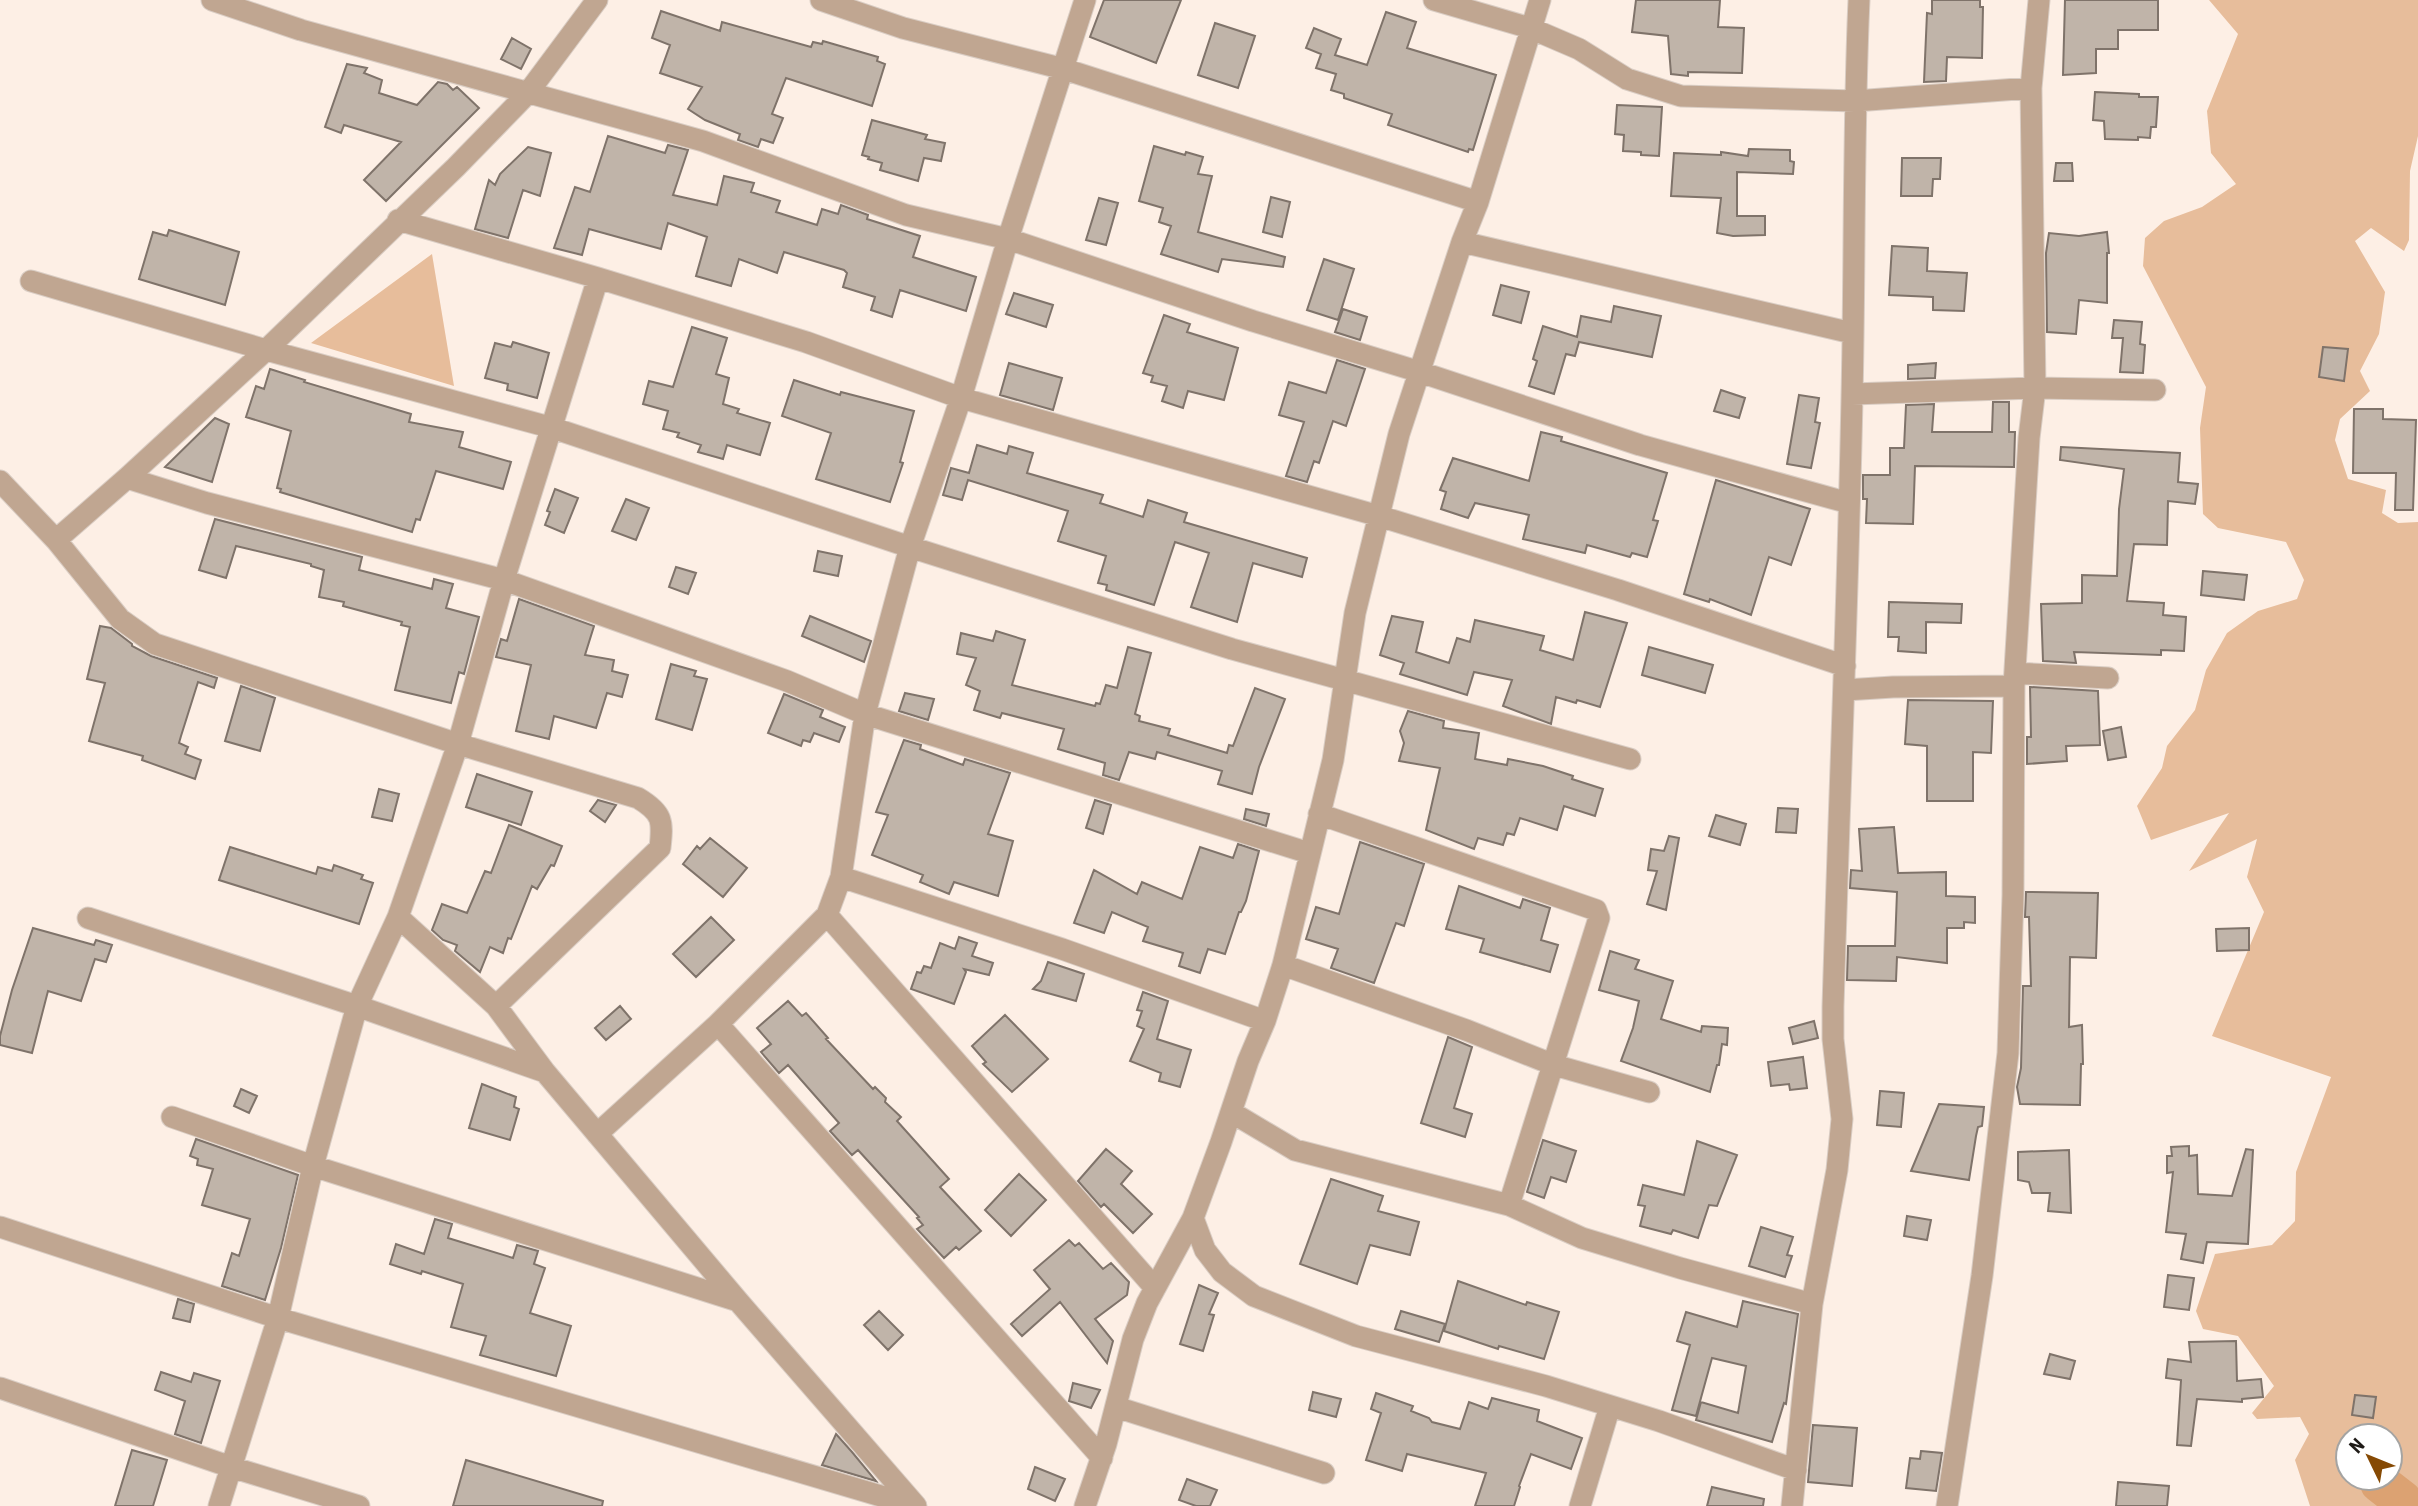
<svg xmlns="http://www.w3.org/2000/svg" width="2418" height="1506" font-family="'Roboto Condensed',sans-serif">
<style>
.green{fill:#e7bd9b;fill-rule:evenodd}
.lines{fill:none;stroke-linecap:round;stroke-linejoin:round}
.river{stroke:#dca272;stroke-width:40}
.building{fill:#c0b4a9;stroke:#7f736a;stroke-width:2}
.street-casing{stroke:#d9cdc4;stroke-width:23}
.street{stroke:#c0a691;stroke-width:21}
</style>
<rect width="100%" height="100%" fill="#fdefe5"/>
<!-- green -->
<path class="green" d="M2209,0H2418V136L2410,171L2409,240L2404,251L2371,228L2355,241L2385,292L2379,334L2360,371L2370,391L2340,419L2335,440L2348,479L2386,490L2382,513L2398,523L2418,522V1506H2310L2295,1460L2309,1434L2300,1417L2257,1419L2252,1413L2274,1386L2238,1336L2203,1329L2196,1311L2215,1254L2272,1245L2295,1221L2296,1172L2331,1077L2212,1036L2264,912L2247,877L2257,839L2189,871L2229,813L2151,840L2137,806L2162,768L2167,746L2195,710L2206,670L2227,633L2258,611L2297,599L2304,580L2286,542L2218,528L2203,514L2200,428L2206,387L2143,266L2145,238L2164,221L2202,207L2236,184L2211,153L2207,111L2238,34ZM2348,1436H2390V1478H2348Z
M432,254L454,386L311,343Z"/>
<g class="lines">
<!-- river -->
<path class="river" d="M2379,1478L2380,1483L2402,1500L2400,1506"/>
</g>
<!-- building -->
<path class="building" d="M1104,0H1181L1156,63L1090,37Z
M1636,0H1720L1718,27L1744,28L1742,73L1688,72V76L1671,74L1668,36L1632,32Z
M1932,0H1980V7H1983L1982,58L1947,57L1946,81L1924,82L1927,13L1932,14Z
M2065,0H2158V30H2118V49H2096V73L2063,75Z
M661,11L720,31L722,22L811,47L813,42L822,44L823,41L878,57L877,61L885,64L872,106L786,78L772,114L783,118L773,143L761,139L758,147L738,140L740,134L705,120L688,109L702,87L660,73L670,45L652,38Z
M1386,12L1416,22L1407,48L1496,75L1473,150L1469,149L1468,152L1388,125L1392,114L1344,98V94L1331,90L1336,74L1316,68L1321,54L1306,48L1314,28L1341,39L1335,55L1367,65Z
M1215,23L1255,36L1238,88L1198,75Z
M512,38L531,49L521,69L501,59Z
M347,64L367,68L364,73L382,80L379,93L417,105L438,82L447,84L453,90L457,87L479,108L386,201L364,180L401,142L344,125L341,133L325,127Z
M2095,92L2139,94V97H2158L2156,127H2151L2150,138L2138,137V140L2105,139L2104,121L2093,120Z
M1617,105L1662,107L1659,156L1641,155V152L1623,151L1624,135L1615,134Z
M872,120L927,135L925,139L945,143L941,161L924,158L918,181L880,170L882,163L868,159L869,157L862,155Z
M608,136L665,153L668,145L688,150L673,195L717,205L724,176L754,183L751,192L780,201L776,212L817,225L822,209L838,214L841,205L868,215L867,219L920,236L913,257L976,277L966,311L900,290L892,317L871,310L875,297L843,287L847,273L844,270L784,252L777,273L739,259L731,286L696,276L707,237L668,223L661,249L589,229L582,255L554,248L575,187L590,192Z
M1154,146L1185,155L1186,152L1203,157L1198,174L1212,176L1198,232L1285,257L1283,267L1222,259L1218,272L1161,254L1171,226L1159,222L1163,208L1139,201Z
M528,147L551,153L540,196L523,190L508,238L475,229L489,180L495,185L500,174Z
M1749,149L1790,150V161L1794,162L1793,174L1737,172V216H1765V235L1733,236L1717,233L1721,198L1671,196L1674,153L1721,155V152L1748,156Z
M1902,158H1941L1940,179H1933L1932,196H1901Z
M2056,163H2072L2073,181H2054Z
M1271,197L1290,202L1282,237L1263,232Z
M1099,198L1118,203L1106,245L1086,240Z
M169,230L239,252L225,305L139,279L153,232L167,236Z
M2107,232L2109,253H2107V303L2079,300L2076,334L2047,332L2046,253L2049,233L2079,236Z
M1892,246L1928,248L1927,271L1967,273L1964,311L1933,310V297L1889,295Z
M1324,259L1354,269L1338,320L1307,310Z
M1501,285L1529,292L1521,323L1493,315Z
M1014,293L1053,305L1046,327L1006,314Z
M1614,306L1661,316L1652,357L1579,342L1575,356L1566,354L1554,394L1529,386L1537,361L1533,359L1543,326L1577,337L1581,316L1611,322Z
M1343,309L1367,317L1360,340L1335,332Z
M1164,315L1190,324L1187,332L1238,348L1224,400L1188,391L1183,408L1162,401L1167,386L1151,382L1153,376L1143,373Z
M2114,320L2142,322L2140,344L2145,345L2143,373L2120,372L2123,338H2112Z
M692,327L727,338L716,374L729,378L723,404L739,409L737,413L770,423L760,455L727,445L723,459L698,452L701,445L677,437L679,433L663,429L668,411L643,404L649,381L673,387Z
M513,342L549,353L537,398L507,390L508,384L485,378L495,343L511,347Z
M2323,347L2348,349L2344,381L2319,377Z
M1337,360L1365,369L1346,426L1333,421L1319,463L1314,461L1307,482L1286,476L1304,422L1279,415L1289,382L1326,393Z
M1009,363L1062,378L1053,410L1000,395Z
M1936,363L1935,378L1908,379V365Z
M270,369L305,380L304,382L411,414L409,422L463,432L459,447L511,462L503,489L436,471L420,520L416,519L412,532L280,492L281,489L277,488L291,431L246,417L256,386L264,389Z
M794,380L840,395L841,392L914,411L900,462L903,463L890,502L816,479L831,433L782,416Z
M1721,390L1745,398L1739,418L1714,411Z
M1799,395L1819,398L1815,422L1820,423L1811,468L1787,464Z
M1993,402H2009V432H2015L2014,467L1915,466L1913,524L1866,523L1867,499H1863V475H1890V448H1904L1906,405L1934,404L1932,432H1992Z
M2354,409H2383V419L2416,420L2413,510H2395L2396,473H2353Z
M215,418L229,424L212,482L165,467Z
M1541,432L1562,437L1561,441L1667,473L1653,520L1658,521L1647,557L1632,553L1630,557L1587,545L1585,553L1523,539L1529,515L1475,503L1468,518L1441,509L1446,492L1440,490L1453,458L1529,481Z
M977,445L1007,454L1009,446L1033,453L1027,473L1103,495L1100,503L1143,517L1148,500L1187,513L1184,522L1307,558L1302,577L1253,563L1237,622L1191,607L1209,553L1175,542L1154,605L1106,590L1107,585L1098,583L1106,556L1058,541L1068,511L968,480L962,500L943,495L951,468L969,473Z
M2061,447L2180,453L2178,482L2198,484L2195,504L2168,501L2167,545L2134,544L2127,601L2164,603L2163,615L2186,617L2184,651L2161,650V655L2074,652L2076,663L2043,661L2041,604L2082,603V575L2117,576L2119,509L2124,469L2060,460Z
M1716,480L1810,509L1791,565L1769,557L1751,615L1710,599L1709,602L1684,594Z
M555,489L578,498L564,533L545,525L550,512L547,511Z
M626,499L649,508L636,540L612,531Z
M215,519L362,557L359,570L432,589L434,579L453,584L446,608L479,617L464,674L459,672L451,703L395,690L410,627L401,625L402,622L343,606L344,602L319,597L324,570L311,566V564L236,546L226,578L199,570Z
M818,551L842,556L838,576L814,571Z
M676,567L696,573L688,594L669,587Z
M2203,571L2247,575L2244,600L2201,595Z
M519,599L594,626L585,655L614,660L612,671L628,675L622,697L607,693L596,728L554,716L549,739L516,731L531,665L496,657L501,639L507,641Z
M1889,602L1962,604L1961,623L1926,622V653L1898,651L1899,637H1888Z
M1585,612L1627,623L1600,707L1577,700L1576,703L1556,697L1551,724L1503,706L1512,680L1474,672L1467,695L1400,674L1404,663L1380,655L1392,616L1423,622L1416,652L1449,663L1457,638L1470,642L1475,620L1544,636L1540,650L1573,660Z
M810,616L871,641L864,662L802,636Z
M100,626L111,628L132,644V646L151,656L217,678L214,688L198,682L181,736L179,743L188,747L185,754L201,760L195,779L142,760L143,756L89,741L105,683L87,679Z
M996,631L1025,640L1012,685L1095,706L1096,703L1100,704L1106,685L1117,688L1128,647L1151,653L1135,714L1140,716L1139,721L1170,729L1168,735L1227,753L1229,745L1233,746L1255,688L1285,699L1259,767L1252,794L1218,784L1222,771L1157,752L1155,759L1129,752L1119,780L1103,775L1105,763L1058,749L1064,729L1002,713L1000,718L974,710L980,691L966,685L976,658L957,654L961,633L993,641Z
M1649,647L1713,665L1705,693L1642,675Z
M671,664L696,671L694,676L707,679L692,730L656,719Z
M241,686L275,698L260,751L225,741Z
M2030,687L2098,691L2100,745L2066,746L2067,761L2027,764V737H2031Z
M905,693L934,699L928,720L899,711Z
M784,694L823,710L820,717L845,727L839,742L814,733L810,742L803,740L801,746L768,733Z
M1908,700L1993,701L1991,753L1973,752V801H1927V746L1905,744Z
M1408,711L1444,721L1443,728L1479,733L1475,759L1507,765L1508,759L1543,766L1573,776L1572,779L1603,789L1595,816L1564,806L1557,830L1520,818L1514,835L1507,833L1503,845L1478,838L1474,849L1426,830L1440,768L1399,761L1404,743L1400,731Z
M2121,727L2126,757L2108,760L2103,731Z
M904,740L921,745L920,749L963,765L965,759L1010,773L988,834L1013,841L998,896L954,882L949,894L920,882L923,875L872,855L888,815L876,812Z
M477,774L532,792L521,825L466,807Z
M379,789L399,794L392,821L372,817Z
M598,800L616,805L605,822L590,811Z
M1095,800L1111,805L1103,834L1086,828Z
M1778,808L1798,809L1796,833L1776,832Z
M1246,809L1269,814L1266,826L1244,819Z
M1716,815L1746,824L1740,845L1709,836Z
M509,825L562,846L554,866L551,865L537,889L532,886L511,939L508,938L503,953L490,947L480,972L455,951L457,945L443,940L432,930L442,904L467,913L485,871L491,873Z
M1894,827L1898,873L1946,872V896L1975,897V923L1964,922V928H1947V963L1897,957L1896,981L1847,980L1848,946H1895L1897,892L1850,888L1851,870L1862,871L1859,829Z
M1669,836L1679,838L1666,910L1647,904L1657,871L1648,870L1651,849L1664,851Z
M710,838L747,868L723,897L683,864L697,846L700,849Z
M1360,842L1424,864L1404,926L1396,923L1374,983L1331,968L1338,949L1306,939L1316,907L1339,914Z
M1238,844L1259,851L1246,901L1241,912H1239L1225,954L1208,949L1200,973L1179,966L1183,953L1143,941L1148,927L1112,912L1104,933L1074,923L1094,870L1137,894L1142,882L1182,899L1200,847L1233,858Z
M230,847L316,874L318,867L332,871L334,865L363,875L361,879L373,883L359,924L219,880Z
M1459,886L1520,908L1523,899L1550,908L1541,940L1558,945L1550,972L1480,952L1484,939L1446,929Z
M2026,892L2098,893L2096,958L2070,957L2069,1027L2082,1025L2083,1064H2081L2080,1105L2020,1104L2017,1087L2021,1068L2023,986H2031L2029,917H2025Z
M711,917L734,940L696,977L673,954Z
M33,928L94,945L96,940L112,945L106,962L95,959L81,1001L48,991L32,1053L0,1045V1036L12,990Z
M2249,928V950L2217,951L2216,929Z
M959,937L977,943L972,956L993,963L989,975L964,969L966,972L954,1004L911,989L917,972L921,973L924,966L931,968L940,943L955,949Z
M1610,951L1639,960L1635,969L1673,981L1661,1019L1701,1032L1702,1026L1728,1028L1727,1045L1722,1044L1719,1065H1717L1710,1092L1621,1061L1633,1028L1639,1001L1599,990Z
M1048,962L1084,974L1076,1001L1033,989L1041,981Z
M1143,992L1168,1001L1157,1039L1191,1050L1180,1087L1159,1081L1161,1073L1130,1061L1144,1029L1137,1026L1142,1011L1137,1010Z
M788,1001L802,1016L806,1013L828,1038L826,1039L873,1089L875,1087L886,1098L885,1102L901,1117L897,1121L949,1179L940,1187L981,1231L959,1250L956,1247L944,1258L917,1229L923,1225L917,1218L919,1217L858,1150L852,1155L830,1131L839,1123L788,1065L779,1073L761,1052L771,1044L757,1028Z
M620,1006L631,1019L606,1040L595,1028Z
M1005,1015L1048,1059L1012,1092L983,1064L986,1062L972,1046Z
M1814,1021L1818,1038L1793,1044L1789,1028Z
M1448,1037L1472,1047L1454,1108L1472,1114L1465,1137L1421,1123Z
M1803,1057L1807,1088L1790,1090L1789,1084L1771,1086L1768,1062Z
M482,1084L516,1097L514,1107L519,1109L510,1140L469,1128Z
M241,1089L257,1096L249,1113L234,1106Z
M1880,1091L1904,1093L1901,1127L1877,1125Z
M1939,1104L1984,1107L1982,1126L1978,1127L1976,1136L1969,1180L1911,1171Z
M196,1139L298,1175L281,1248L265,1300L222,1286L232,1253L239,1256L250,1219L202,1205L213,1169L197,1165L198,1159L190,1156Z
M1543,1140L1576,1151L1566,1182L1551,1177L1544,1198L1527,1192Z
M1697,1141L1737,1155L1717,1206L1709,1205L1698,1238L1673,1230L1671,1234L1640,1226L1645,1206L1638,1205L1643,1185L1684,1195Z
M2189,1146V1156L2197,1155L2198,1194L2232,1196L2246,1149L2253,1150L2248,1244L2207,1242L2203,1263L2181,1259L2186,1234L2166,1232L2173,1172L2167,1173V1156H2172L2171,1147Z
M1106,1149L1132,1171L1121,1184L1152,1214L1133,1233L1104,1204L1101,1207L1078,1181Z
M2069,1150L2071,1213L2048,1211L2050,1193H2032L2029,1182L2018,1180V1152Z
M1019,1174L1046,1200L1011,1236L985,1210Z
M1331,1179L1383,1196L1378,1211L1419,1222L1410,1255L1370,1245L1357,1284L1300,1264Z
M1907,1216L1931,1220L1927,1240L1904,1236Z
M435,1219L452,1224L448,1238L513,1258L517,1245L538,1251L534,1264L545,1268L530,1313L571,1326L556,1376L480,1355L486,1336L451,1327L463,1284L422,1271L421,1274L390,1264L396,1244L424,1254Z
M1761,1227L1793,1237L1787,1255L1792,1256L1785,1277L1749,1266Z
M1069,1240L1075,1246L1079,1243L1103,1269L1111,1263L1129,1282L1127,1295L1095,1319L1113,1341L1107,1363L1060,1302L1022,1336L1011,1324L1050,1289L1034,1270Z
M2168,1275L2194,1278L2189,1310L2164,1307Z
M1458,1281L1526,1305L1527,1302L1559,1312L1544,1359L1499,1346L1498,1349L1444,1331Z
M1199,1285L1218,1293L1209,1314L1214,1315L1203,1351L1180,1344Z
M178,1299L194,1304L190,1322L173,1318Z
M1743,1301L1798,1314L1786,1404L1784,1403L1772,1442L1696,1420L1701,1402L1738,1413L1746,1366L1712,1358L1696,1416L1672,1410L1690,1345L1677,1341L1686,1312L1737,1327Z
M879,1311L903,1335L888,1350L864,1325Z
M1401,1311L1445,1324L1439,1342L1395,1329Z
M2236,1341L2237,1381L2261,1379L2263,1397L2242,1399V1402L2197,1399L2191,1446L2177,1445L2181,1380L2166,1378L2168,1359L2191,1362L2189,1342Z
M2050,1354L2075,1361L2070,1379L2044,1374Z
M161,1372L191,1382L194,1373L220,1381L201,1443L175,1434L185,1401L155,1390Z
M1073,1383L1100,1390L1091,1408L1069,1401Z
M1313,1392L1341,1399L1336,1417L1309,1410Z
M1376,1393L1413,1406L1411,1411L1429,1418L1432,1422L1460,1429L1469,1402L1488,1409L1492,1398L1539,1410L1537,1421L1582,1438L1571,1469L1531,1454L1519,1486L1520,1487L1514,1506H1475L1486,1473L1407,1454L1402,1471L1366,1460L1381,1413L1371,1409Z
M2355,1395L2376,1397L2373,1418L2352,1415Z
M1813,1425L1857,1428L1852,1486L1808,1482Z
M836,1434L852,1452L876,1481L822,1465Z
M132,1450L167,1460L153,1506H115Z
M1921,1451L1942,1453L1936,1491L1906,1488L1910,1458L1920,1459Z
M466,1460L603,1501L602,1506H453Z
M1035,1467L1065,1479L1055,1501L1028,1489Z
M1187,1479L1217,1490L1210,1506H1196L1179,1500Z
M2118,1482L2169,1486L2167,1506H2116Z
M1712,1487L1764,1499L1763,1506H1707Z"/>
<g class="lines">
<!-- street casing -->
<g class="street-casing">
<path id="street" d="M212,0L301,30L703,141L906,215L1008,239L1253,321L1420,372L1640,445L1849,503
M821,0L903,28L1064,69L1478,202
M1434,0L1530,28L1579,49L1627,79L1681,96L1855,101L2031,88
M398,220L598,278L806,342L961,398L1379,516L1618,590L1845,666
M1462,242L1852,333
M31,281L266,350L553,428L910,547L1232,649L1630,759
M1852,394L2035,388L2155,390
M127,478L207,503L504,580L787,681L865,714L1309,853
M0,481L56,540L127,478L266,350L456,167L527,94L597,0
M56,540L120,619L155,644L458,744L638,798C663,813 663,821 660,848L496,1006
M2015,673L2108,678
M1845,690L1893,687L2014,686
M1319,814L1596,910L1599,918L1509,1205
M841,877L1062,949L1265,1021
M827,915L841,877L865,714L910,547L961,398L1008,239L1085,0
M398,917L496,1006L545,1072L738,1301L916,1506
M88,918L357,1006L545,1072
M1283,965L1466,1030L1554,1065L1649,1092
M718,1024L827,915L1155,1288
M1231,1112L1295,1150L1509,1205L1582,1238L1680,1268L1812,1304
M172,1117L313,1166L738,1301
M597,1134L718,1024L1102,1458
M1193,1218L1205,1250L1222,1272L1254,1296L1356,1336L1546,1386L1659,1421L1796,1470
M0,1227L278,1318L915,1506
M0,1388L231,1467L359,1506
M1116,1407L1324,1473
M219,1506L278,1318L313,1166L357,1006L398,917L458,744L504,580L598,278
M1085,1506L1106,1444L1133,1339L1147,1303L1193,1218L1221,1142L1248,1061L1265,1021L1283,965L1333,760L1355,613L1399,434L1462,242L1478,202L1540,0
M1580,1506L1610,1406
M1792,1506L1812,1304L1837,1170L1842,1119L1833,1039V1007C1839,804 1848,601 1852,397C1855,265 1853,132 1859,0
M1947,1506L1982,1276L2008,1053L2013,895L2014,686L2029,438L2035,388L2031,88L2039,0"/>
</g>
<!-- street -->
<use href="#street" class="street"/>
</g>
<!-- north arrow -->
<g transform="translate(2369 1457) rotate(313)"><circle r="33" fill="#ffffff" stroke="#a5a4a2" stroke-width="2"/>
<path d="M0-5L12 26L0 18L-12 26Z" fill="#864a04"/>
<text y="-10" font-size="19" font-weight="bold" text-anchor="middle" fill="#1f1b17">N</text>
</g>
</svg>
